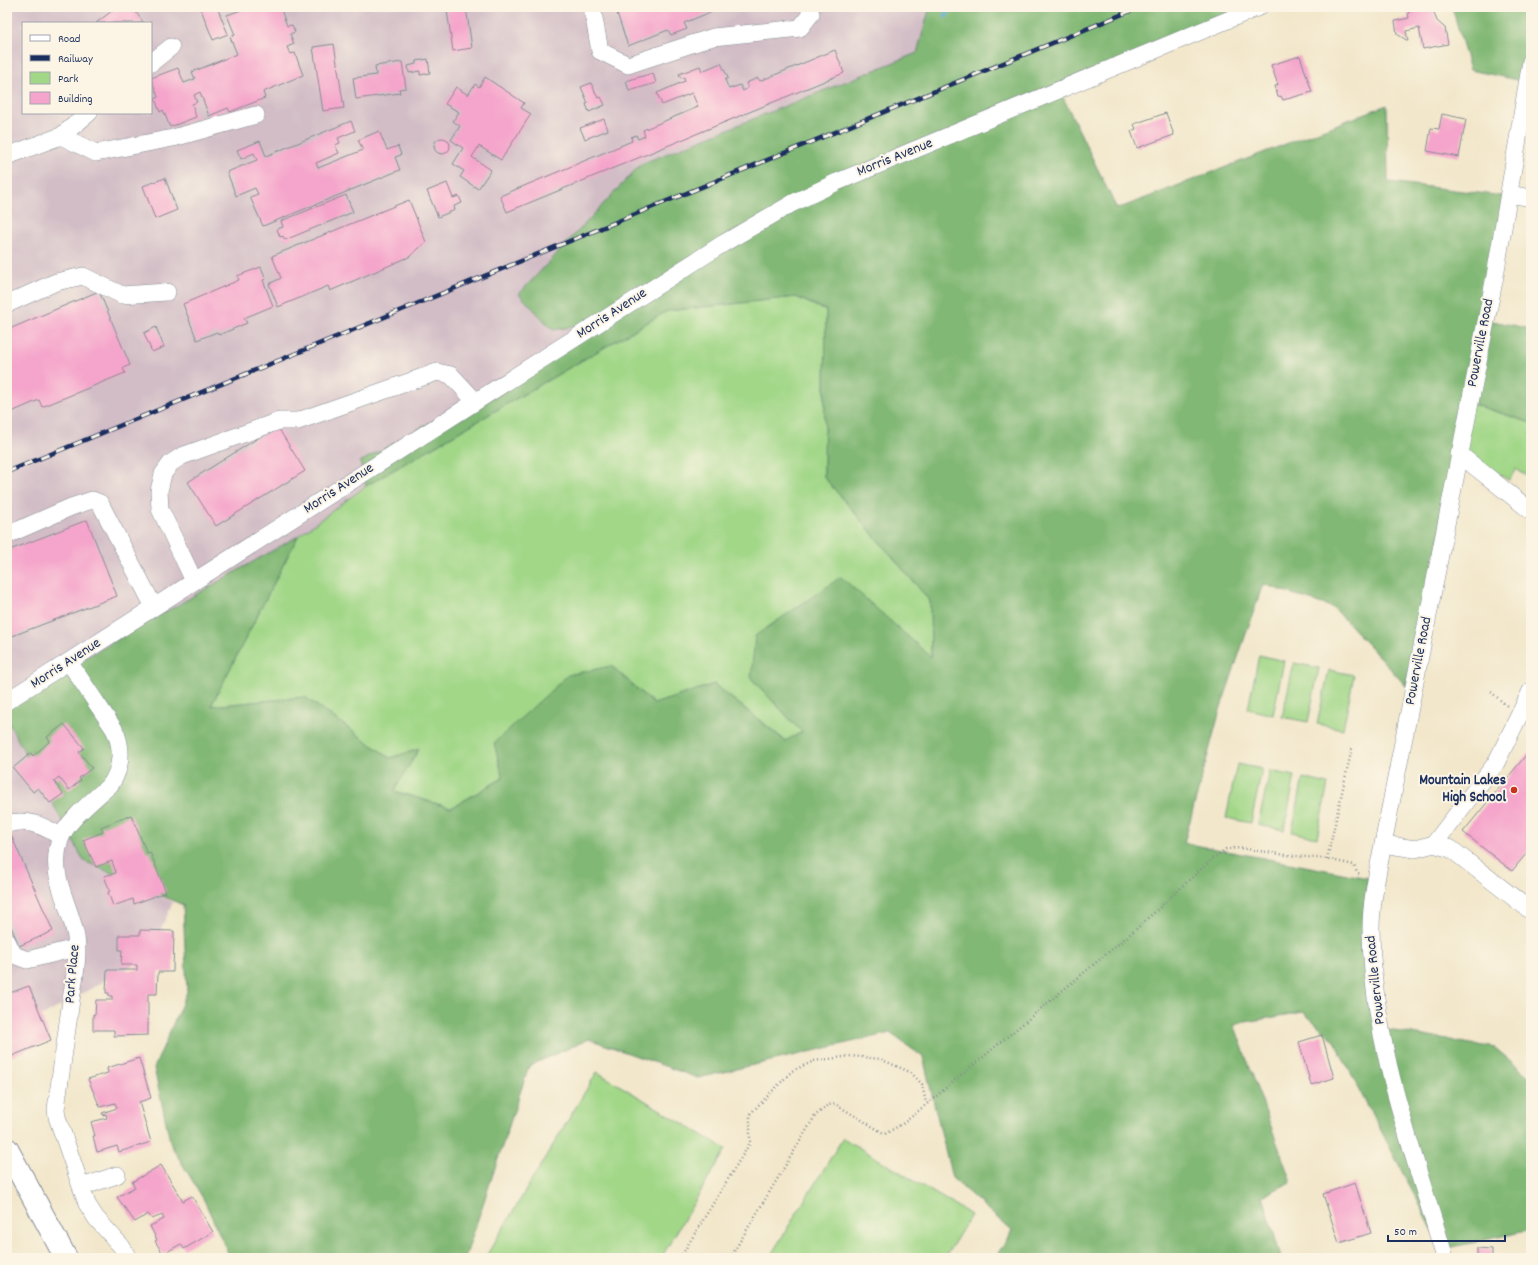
<svg xmlns="http://www.w3.org/2000/svg" width="1538" height="1265" font-family="Dekko,sans-serif">
<style>
.industrial{fill:#d2bdc6;fill-rule:evenodd}
.green{fill:#a2d788;stroke:#5e8373}
.forest{fill:#81b874;stroke:#4e7469}
.lines{fill:none;stroke-linecap:round;stroke-linejoin:round}
.stream{stroke:#5babd5;stroke-width:4.5}
.building{fill:#f5a5cb}
.minor-casing{stroke:#868b94;stroke-width:18}
.major-casing{stroke:#868b94;stroke-width:24}
.path{stroke:#868b94;stroke-width:2.5;stroke-dasharray:1 3;stroke-linecap:butt}
.minor{stroke:#fff;stroke-width:17}
.major{stroke:#fff;stroke-width:22}
.rail-casing{stroke:#1b2f5e;stroke-width:4.5}
.rail{stroke:#fcf5e5;stroke-width:3;stroke-dasharray:9;stroke-linecap:butt}
.poi-dot{fill:#c8321e;stroke:#fcf5e5;stroke-width:1.5}
.labels{text-anchor:middle;dominant-baseline:central;stroke-width:4;stroke-linejoin:round;paint-order:stroke}
.street-label{font-size:15px;fill:#1b2f5e;stroke:#fcf5e5}
.poi-label{font-size:15px;font-weight:bold;fill:#1b2f5e;stroke:#fcf5e5;text-anchor:end}
</style>
<rect width="100%" height="100%" fill="#fcf5e5"/>
<filter id="ink" filterUnits="userSpaceOnUse"><feTurbulence type="fractalNoise" baseFrequency=".025" numOctaves="2"/><feDisplacementMap in="SourceGraphic" scale="8" xChannelSelector="R" yChannelSelector="G"/><feConvolveMatrix kernelMatrix="1 2 1 2 8 2 1 2 1" color-interpolation-filters="sRGB"/></filter>
<filter id="wash" filterUnits="userSpaceOnUse"><feTurbulence type="fractalNoise" baseFrequency=".012" numOctaves="4" result="noise"/><feDisplacementMap in="SourceGraphic" scale="16" xChannelSelector="R" yChannelSelector="G"/><feGaussianBlur stdDeviation="0.9" result="paint"/><feColorMatrix in="noise" values="0 0 0 0 0 0 0 0 0 0 0 0 0 0 0 0 0 1.4 0 .05"/><feComposite in="paint" operator="in"/></filter>
<g filter="url(#wash)">
<rect width="100%" height="100%" fill="#f2e7cb"/>
<!-- industrial -->
<path class="industrial" d="M7,7H930L918,53L641,164L615,319L360,462L366,486L298,536L7,703ZM23,23H151V113H23Z
M7,720L84,861L173,902L149,956L7,1036Z"/>
<!-- green -->
<path class="green" d="M796,297L826,311L824,477L930,601L931,658L751,678L802,732L786,741L714,684L654,704L612,666L503,778L451,808L394,791L418,750L390,758L305,697L211,706L298,536L366,486L667,311Z
M1470,403L1531,423V479L1516,469L1509,480L1460,454Z
M1259,655L1284,661L1273,715L1248,709Z
M1294,663L1319,668L1308,722L1282,717Z
M1329,670L1354,675L1343,729L1317,724Z
M1237,764L1262,769L1251,823L1226,818Z
M1270,771L1295,776L1284,830L1258,825Z
M1303,778L1328,784L1317,838L1292,832Z
M597,1072L726,1149L661,1258H485Z
M843,1138L971,1215L945,1258H769Z"/>
<!-- forest -->
<path class="forest" d="M930,7H1256L1059,89L1117,209L1387,105L1388,182L1512,197L1488,320L1531,329V423L1470,403L1406,686L1334,608L1263,584L1220,710L1184,843L1368,878L1364,916L1367,996L1376,1028L1495,1048L1531,1078V1230L1443,1249L1333,1039L1303,1012L1234,1024L1291,1182L1263,1196L1281,1258H995L1012,1231L952,1178L923,1057L890,1033L698,1078L589,1039L529,1066L465,1258H229L230,1257L204,1200L171,1145L154,1068L187,992L183,905L84,861L7,720V703L298,536L211,706L305,697L390,758L419,749L394,791L451,808L503,778L494,743L568,675L611,666L654,704L714,684L785,741L802,732L751,678L755,636L841,577L931,657L930,601L824,477L826,310L796,297L667,311L366,486L360,462L613,320L553,330L519,294L641,164L917,53Z
M1452,7H1531V53L1527,82L1470,70Z"/>
<g class="lines">
<!-- stream -->
<path class="stream" d="M946,16L949,7"/>
</g>
<g id="blocks">
<!-- building -->
<path class="building" d="M117,7H132L144,23H96Z
M200,7H217L228,34L213,40Z
M240,7H280L287,26L292,25L295,32L290,34L294,44L287,47L290,54L295,53L303,75L263,92L265,98L230,112L228,108L209,116L200,92L194,95L197,102L192,104L196,117L170,127L163,110L160,112L155,99L158,97L151,78L178,68L184,83L195,79L192,72L237,54L230,37L235,35L227,15L241,10Z
M466,7L472,48L453,51L447,10Z
M615,7H723L684,23L687,29L671,35L668,30L628,46Z
M1415,7H1432L1437,21L1445,28L1448,44L1423,49L1419,28L1406,31L1408,41L1397,34L1395,21L1409,18L1408,13Z
M334,44L344,108L323,111L313,47Z
M835,50L844,73L507,212L500,196L632,141L631,137L636,135L638,139L645,136L643,130L698,107L692,93L662,105L657,93L685,81L684,77L681,78L679,74L700,66L702,71L721,63L728,78L725,80L729,89L740,85L743,91L748,88L746,83L758,78L760,81Z
M1300,56L1312,92L1283,100L1281,96L1278,97L1275,86L1278,85L1271,65Z
M428,59L430,73L420,75V71L409,73L408,66L416,64V61Z
M402,62L406,88L399,89L400,93L356,99L353,78L376,75L375,66Z
M653,73L656,83L629,91L626,81Z
M485,77L524,103L521,108L531,114L501,160L479,146L472,157L491,170L478,189L460,177L464,171L453,164L463,148L451,140L460,126L453,121L459,112L445,104L456,87L468,95L475,84L479,87Z
M591,83L598,98L601,97L605,105L589,112L586,104L588,103L581,87Z
M1166,113L1174,135L1137,148L1131,131L1136,129L1134,124Z
M1442,114L1466,119L1459,157L1427,151L1431,128L1439,129Z
M604,119L608,130L585,139L580,128Z
M351,121L355,131L338,138L340,143L335,145L339,153L316,163L318,168L363,150L358,140L379,131L387,150L398,146L401,155L395,157L400,170L263,226L250,197L258,194L255,188L236,196L227,172L257,160L254,153L241,159L237,150L260,141L266,156Z
M434 146a8 8 0 1 1 16 0a8 8 0 1 1-16 0Z
M165,178L177,210L155,219L143,186Z
M447,183L453,198L459,196L462,203L454,206L455,210L438,217L427,191Z
M346,195L353,212L285,240L283,236L280,237L277,229L283,227L281,221Z
M409,200L426,242L409,257L330,291L328,286L278,307L269,284L281,278L272,256Z
M261,267L266,279L263,280L273,306L244,318L247,323L219,335L217,332L197,340L183,304L239,280L237,276Z
M99,291L130,365L123,368L125,373L42,407L39,400L7,414V330Z
M156,327L164,347L152,352L144,333Z
M277,426L305,471L216,526L188,482Z
M87,520L117,596L7,638V551Z
M64,724L84,748L79,752L92,768L79,778L81,780L69,790L59,777L54,781L63,794L50,803L38,788L33,792L13,768L31,753L33,756L50,741L47,737Z
M1531,749V848L1512,871L1463,832Z
M131,815L147,853L150,852L166,892L134,904L133,899L113,906L108,892L110,891L104,876L116,873L112,861L96,867L83,840L103,832L101,827Z
M11,835L53,931L19,946L7,917V836Z
M140,930L174,931L173,972H158L157,994H148V1035L114,1036V1030H93V1014L95,1015L96,1000H112V996H109V993H106L107,970H137V965H121L122,950H119V935H140Z
M29,986L51,1040L7,1058V994Z
M1322,1035L1334,1078L1311,1085L1299,1042Z
M139,1058L151,1098L139,1102L151,1142L119,1152L117,1146L97,1152L93,1136H95L91,1122L107,1118L106,1114L103,1115L102,1113L117,1108L115,1103L100,1107L88,1079L108,1073L107,1068Z
M161,1165L183,1201L192,1196L213,1232L184,1249L181,1244L163,1254L155,1241L157,1240L150,1226L164,1219L162,1215L152,1219L148,1214L135,1222L117,1197L135,1187L132,1182Z
M1355,1183L1371,1233L1339,1243L1323,1194Z
M1477,1248L1492,1249V1258H1477Z"/>
</g>
</g>
<g filter="url(#ink)">
<use href="#blocks" fill-opacity="0" stroke="#868b94" stroke-width="1"/>
<g class="lines">
<!-- minor casing -->
<g class="minor-casing">
<path id="minor" d="M592,7L600,51L628,65L713,37L800,28L811,14L809,7
M151,63L171,47
M61,136L96,153L173,138L256,115
M7,156L61,136L89,113
M1509,194L1531,198
M7,304L56,282L83,276L122,295L167,292
M1459,454L1531,511
M7,535L71,507L92,500L100,503L154,607
M194,581L160,509L159,491L163,474L171,463L182,456L279,421H298L437,372L451,375L475,401
M69,662L114,729C123,747 122,767 111,784C96,798 66,821 60,840C48,876 70,903 76,937C79,957 74,980 71,1000C66,1037 61,1073 56,1109L57,1117L87,1204L96,1218L122,1247L128,1258
M7,701L724,243L793,203L837,182L1259,7
M7,824C27,818 45,826 61,837
M1383,844L1415,849L1434,844L1496,763L1531,691
M1434,844L1451,849L1531,911
M7,941L14,955L27,960L76,948
M82,1187L117,1175
M1445,1258C1413,1150 1371,1042 1371,928C1371,900 1378,871 1383,844L1495,276L1531,61"/>
</g>
<!-- major casing -->
<g class="major-casing">
<path id="major" d="M7,1149L66,1258"/>
</g>
<!-- path -->
<path class="path" d="M1491,692L1507,706
M1327,859L1352,748
M680,1258L750,1143V1114L792,1071L814,1061L851,1056L880,1059L910,1072L922,1084L926,1103
M730,1258L815,1116L828,1105L835,1104L885,1134L904,1123L1135,930L1211,860L1226,849L1240,848L1286,855L1327,859L1354,865L1357,873L1362,874"/>
<!-- minor -->
<use href="#minor" class="minor"/>
<!-- major -->
<use href="#major" class="major"/>
<!-- rail casing -->
<g class="rail-casing">
<path id="rail" d="M7,472L1140,7"/>
</g>
<!-- rail -->
<use href="#rail" class="rail"/>
</g>
</g>
<!-- markers -->
<circle class="poi-dot" cx="1514" cy="790" r="4"/>
<g class="labels">
<!-- street labels -->
<g class="street-label">
<text transform="translate(895 158) rotate(-22)">Morris Avenue</text>
<text transform="translate(612 314) rotate(-33)">Morris Avenue</text>
<text transform="translate(1481 343) rotate(-79)">Powerville Road</text>
<text transform="translate(339 489) rotate(-33)">Morris Avenue</text>
<text transform="translate(1419 661) rotate(-79)">Powerville Road</text>
<text transform="translate(66 664) rotate(-33)">Morris Avenue</text>
<text transform="translate(73 974) rotate(-85)">Park Place</text>
<text transform="translate(1376 980) rotate(-96)">Powerville Road</text>
</g>
<!-- poi labels -->
<g class="poi-label">
<text x="1506" y="781">Mountain Lakes<tspan x="1506" dy="17">High School</tspan></text>
</g>
</g>
<!-- margin -->
<rect width="1538" height="1265" fill="none" stroke="#fcf5e5" stroke-width="24"/>
<!-- legend -->
<rect x="22" y="22" width="130" height="92" fill="#fcf5e5" stroke="#a2a6af"/>
<rect x="30" y="35" width="20" height="6" fill="#ffffff" stroke="#a2a6af"/>
<text x="58" y="42" font-size="12" fill="#1b2f5e">Road</text>
<rect x="30" y="55" width="20" height="6" fill="#1b2f5e" stroke="#a2a6af"/>
<text x="58" y="62" font-size="12" fill="#1b2f5e">Railway</text>
<rect x="30" y="72" width="20" height="12" fill="#a2d788" stroke="#a2a6af"/>
<text x="58" y="82" font-size="12" fill="#1b2f5e">Park</text>
<rect x="30" y="92" width="20" height="12" fill="#f5a5cb" stroke="#a2a6af"/>
<text x="58" y="102" font-size="12" fill="#1b2f5e">Building</text>
<!-- scale -->
<path d="M1388 1235v6h117v-6" fill="none" stroke="#1b2f5e" stroke-width="2"/>
<text x="1394" y="1235" font-size="12" fill="#1b2f5e" stroke="#fcf5e5" stroke-width="3" paint-order="stroke">50 m</text>
</svg>
